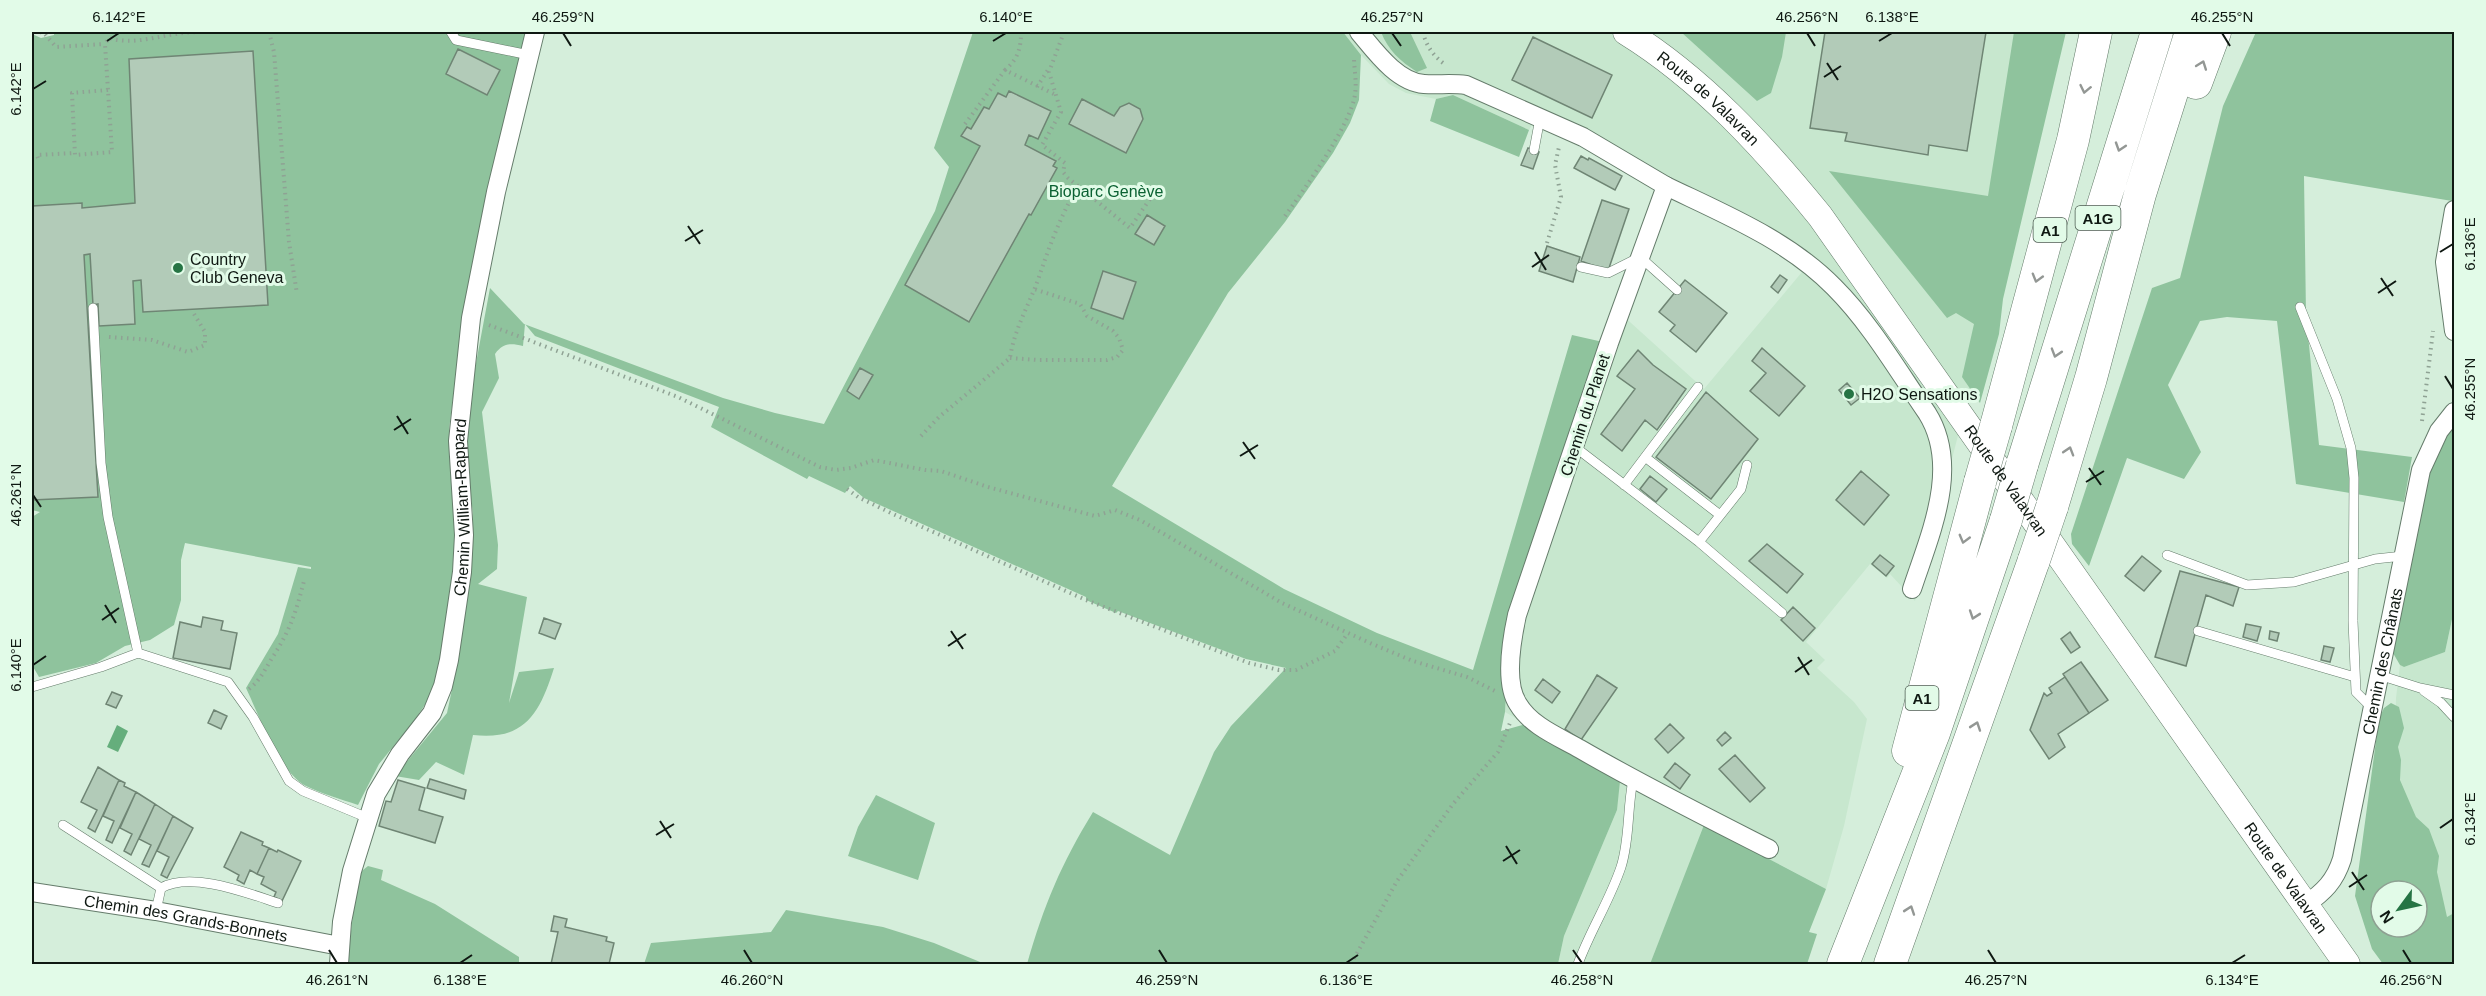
<svg xmlns="http://www.w3.org/2000/svg" width="2486" height="996" font-family="Helvetica,sans-serif">
<style>
.built{fill:#c7e7ce}
.green{fill:#8fc39d;fill-rule:evenodd}
.water{fill:#65ae7c}
.building{fill:#b2cbb8;stroke:#6f8574;stroke-width:1.5}
.lines{fill:none;stroke-linecap:round;stroke-linejoin:round}
.lane-casing{stroke:#657c6b;stroke-width:10}
.street-casing{stroke:#657c6b;stroke-width:20}
.secondary-casing{stroke:#657c6b;stroke-width:27}
.highway-casing{stroke:#657c6b;stroke-width:33}
.path{stroke:#8fa294;stroke-width:4;stroke-dasharray:1.5 4.5;stroke-linecap:butt}
.lane{stroke:#fff;stroke-width:9}
.street{stroke:#fff;stroke-width:18}
.secondary{stroke:#fff;stroke-width:26}
.highway{stroke:#fff;stroke-width:32}
.highway-bridge-casing{stroke:#657c6b;stroke-width:33;stroke-linecap:butt}
.highway-bridge{stroke:#fff;stroke-width:32}
.oneway{stroke:#939794}
.ticks{fill:none;stroke:#0f1812;stroke-width:2}
.poi-dot{fill:#267444;stroke:#e2fbe8;stroke-width:2}
.labels{text-anchor:middle;dominant-baseline:central;stroke-width:6;stroke-linejoin:round;paint-order:stroke}
.shield{fill:#e2fbe8;stroke:#4e5c52;stroke-width:1.5}
.shield-label{font-size:15px;font-weight:bold;fill:#0f1812}
.street-label{font-size:16px;fill:#0f1812;stroke:#e2fbe8}
.park-label{font-size:16px;fill:#0a6132;stroke:#e2fbe8}
.poi-label{font-size:16px;fill:#0f1812;stroke:#e2fbe8;text-anchor:start}
.neatline{fill:none;stroke:#0f1812;stroke-width:2}
.ticks-label{font-size:15px;text-anchor:middle;fill:#0f1812}
</style>
<rect width="100%" height="100%" fill="#d5eedb"/>
<!-- built -->
<path class="built" d="M1343,32H2047L2019,201L1915,601L1890,574L1887,578L1870,564L1806,642L1825,660L1817,668L1854,702L1867,719L1844,826L1826,889L1705,825L1650,964H1558L1564,936L1617,810L1526,724L1505,712L1504,661L1620,313L1704,389L1802,272L1788,258L1749,235L1574,142L1532,125L1529,130L1453,95L1436,99L1406,93L1389,84L1361,55Z
M2454,611V913L2426,931L2417,891H2391L2396,698L2400,665L2404,667L2445,652Z"/>
<!-- green -->
<path class="green" d="M54,32H529L514,82L468,285L449,429L455,536L451,592L437,678L428,700L414,721L379,764L358,805C341,799 322,794 306,786C279,772 259,715 246,688L278,634L298,567L311,569V567L185,543L181,560V600L174,625L150,640L125,646L96,663L39,677L32,665V517L40,512L32,510V34L41,38L54,35Z
M973,32H1343L1361,55L1359,100L1350,123L1333,153L1285,222L1228,293L1112,486L1284,589L1377,633L1473,670L1572,335L1603,342L1509,626L1505,712L1501,731L1526,724L1620,781L1617,810L1564,936L1558,964H1027C1044,905 1061,864 1093,812L1170,855L1214,752L1231,726L1286,668L1246,659L1118,611L1116,613L1086,600V597L864,498L850,486L845,493L809,476L807,479L711,427L719,407L535,336L525,324L523,346C510,343 503,343 495,354L499,378L482,412L498,545L497,569L478,584L527,597L509,703L519,672L554,668C540,712 526,741 473,735L464,775L436,762L419,780L395,776L447,713L455,675L472,545L473,513L465,455L471,390L490,288L524,324L723,398L775,413L824,424L935,211L949,167L934,148Z
M1381,32H1410L1427,68L1417,72C1400,61 1388,50 1381,32Z
M1681,32H1786L1782,57L1771,93L1757,101Z
M2014,32H2066L2003,299L1999,334L1980,403L1962,377L1974,324L1956,313L1947,318L1829,171L1988,196Z
M2256,32H2454V194L2452,201L2304,176L2306,315L2319,445L2412,457L2404,502L2296,484L2277,321L2227,317L2200,321L2168,385L2201,452L2184,479L2127,458L2089,566L2072,544L2071,534L2152,288L2180,278L2223,106Z
M1453,95L1529,130L1519,157L1430,121L1436,99Z
M2454,426V610L2445,652L2404,667L2400,665L2393,653L2428,470L2440,445Z
M2391,703L2399,707L2404,728L2398,747L2401,760L2400,780L2416,817L2429,829L2439,856L2437,872L2447,917L2454,913V964H2383L2372,949L2355,896L2379,719L2384,708ZM2381,891H2417V927H2381Z
M876,795L935,823L918,880L848,856L858,827Z
M1704,825L1826,889L1809,932L1817,934L1807,964H1650Z
M368,866L383,870L381,880L435,904L519,957V964H347L358,874Z
M786,910L883,927L934,943L985,964H644L651,943L771,932Z"/>
<!-- water -->
<path class="water" d="M117,725L128,731L118,752L107,747Z"/>
<!-- building -->
<path class="building" d="M1825,32H1986L1967,151L1929,145L1928,155L1845,141L1847,133L1810,128Z
M1533,37L1612,75L1592,118L1512,80Z
M458,49L500,70L487,95L446,74Z
M253,51L268,305L143,312L141,280L133,281L135,324L99,326L98,304L93,305L90,254L84,255L98,497L32,500V206L82,203V208L135,203L129,59Z
M1009,91L1051,111L1038,139L1029,135L1025,145L1056,161L1053,166L1057,168L1031,215L1029,214L969,322L905,285L980,146L961,136L967,127L971,129L984,107L989,109L998,93L1006,97Z
M1082,99L1114,116L1120,107L1129,103L1140,109L1143,119L1126,153L1069,124Z
M1528,148L1539,152L1533,169L1521,165Z
M1581,156L1588,160L1589,158L1622,176L1615,190L1574,168Z
M1602,200L1629,209L1608,271L1581,261Z
M1147,215L1165,226L1154,245L1135,234Z
M1547,246L1580,257L1573,282L1539,271Z
M1103,271L1136,282L1123,319L1091,308Z
M1780,275L1787,280L1778,293L1771,287Z
M1685,280L1727,313L1696,352L1670,331L1675,325L1659,312Z
M1762,348L1805,386L1779,416L1750,391L1766,373L1752,361Z
M1638,350L1653,365L1686,389L1657,430L1645,420L1622,451L1601,434L1635,389L1617,376Z
M860,368L873,375L859,399L847,391Z
M1847,383L1860,398L1851,405L1839,390Z
M1706,392L1758,439L1711,499L1656,457Z
M1861,471L1889,495L1864,525L1836,500Z
M1650,476L1667,489L1656,502L1640,489Z
M1767,544L1803,574L1787,593L1749,561Z
M1880,555L1894,566L1886,576L1872,564Z
M2142,556L2161,571L2144,591L2125,576Z
M2180,571L2239,587L2233,606L2206,595L2186,666L2155,657Z
M1793,607L1815,628L1803,641L1781,620Z
M203,617L223,621L221,630L237,633L230,669L173,658L180,622L201,627Z
M544,618L561,624L555,639L539,633Z
M2246,624L2261,627L2257,641L2243,637Z
M2270,631L2279,633L2277,641L2269,639Z
M2070,632L2080,647L2071,653L2061,639Z
M2324,646L2334,648L2330,662L2321,660Z
M2081,662L2108,700L2089,713L2063,674Z
M1597,675L1617,688L1581,740L1565,729Z
M2065,677L2089,713L2058,734L2065,747L2049,759L2030,730L2044,693L2047,696L2052,693L2049,688Z
M1543,679L1560,692L1552,703L1535,690Z
M112,692L122,696L116,708L106,704Z
M214,710L227,716L221,729L208,723Z
M1670,724L1684,738L1668,753L1655,739Z
M1725,732L1731,738L1722,746L1717,740Z
M1735,755L1765,788L1750,802L1719,769Z
M1675,763L1690,775L1680,789L1664,777Z
M98,767L119,780L95,832L88,828L97,810L81,802Z
M430,779L466,790L464,799L427,788Z
M119,780L125,783L124,786L136,792L112,843L106,840L114,821L103,816Z
M398,780L425,788L419,810L443,817L435,843L379,826L386,801L391,802Z
M136,792L155,804L131,855L124,851L132,834L120,828Z
M155,804L173,816L149,867L142,864L151,845L139,839Z
M173,816L193,828L167,878L161,875L169,857L157,851Z
M241,832L263,842L262,845L269,848L257,874L250,870L244,884L237,880L239,875L224,867Z
M269,848L277,852L278,850L301,861L282,901L274,897L276,892L261,884L264,877L257,874Z
M554,916L567,919L565,927L607,937L606,941L614,943L609,964H551L558,932L551,931Z"/>
<g class="lines">
<!-- lane casing -->
<g class="lane-casing">
<path id="lane" d="M451,32L456,40L529,55
M1534,150L1540,118
M1581,267L1608,273L1640,257L1677,290
M2300,307L2337,399L2351,448L2354,478L2353,621L2356,692L2372,708
M93,308L101,463L108,517L138,653
M1575,447L1699,542L1782,613
M1645,457L1720,515
M1624,485L1698,387
M1699,542L1741,489L1747,465
M2167,555L2247,585L2294,582L2375,559L2403,556
M2198,631L2355,677
M2379,675L2420,688L2454,695
M32,687L101,667L138,653L228,682L253,717L289,781L303,791L368,818
M2424,691L2441,703L2454,717
M63,825L161,888L156,911
M161,888C191,871 247,893 278,903
M1578,964C1590,931 1610,900 1621,867C1630,839 1627,809 1633,780"/>
</g>
<!-- street casing -->
<g class="street-casing">
<g id="street">
<path d="M1359,32C1375,51 1397,82 1424,84C1438,85 1452,83 1466,85L1583,137L1666,186L1609,343L1517,615C1512,638 1504,683 1518,704C1531,726 1559,737 1580,749C1642,785 1706,817 1769,849"/>
<path d="M1666,186C1724,214 1788,240 1834,287C1871,324 1898,371 1927,413C1961,467 1930,534 1912,589"/>
<path d="M2454,210L2445,262L2454,331"/>
<path id="s1" d="M32,892L156,911L340,946"/>
<path id="s2" d="M2305,905C2324,892 2335,881 2342,859L2421,470L2439,431L2454,412"/>
<path id="s3" d="M339,964L342,922L352,871L376,794L400,754L432,713L443,686L449,660L462,572L464,535L458,441L471,318L496,192L535,32"/>
</g>
</g>
<!-- secondary casing -->
<g class="secondary-casing">
<g id="secondary">
<path id="s4" d="M1626,32C1702,79 1764,147 1820,216L2347,964"/>
</g>
</g>
<!-- highway casing -->
<g class="highway-casing">
<path id="highway" d="M2196,83L2215,32
M1996,426L2073,140L2096,32
M2022,465L2157,32
M2052,507L2091,378L2140,194L2191,32
M1908,751L1980,482
M1843,964L1934,733L2006,520
M1890,964L2034,560"/>
</g>
<!-- path -->
<path class="path" d="M40,32L44,33L56,47L105,44
M269,32L274,52L289,242L297,294
M1064,32L1049,72L1061,112L1042,145L1065,163L1063,172L1068,178L1130,228L1156,190
M1423,32C1426,46 1434,57 1446,65
M1005,70C1018,59 1021,48 1021,32
M1037,87L1048,70
M108,90L72,93L75,155L112,152L105,44L109,38C132,45 154,37 176,34C187,32 199,32 210,32
M965,124L1005,70L1056,95
M38,158L37,155L75,153
M1285,216C1303,191 1352,123 1355,94C1357,82 1354,69 1354,57
M1547,243L1561,197L1555,165L1559,147
M489,325L678,397L820,467L836,470L851,468L874,460L925,470L941,471L988,487L1095,516L1115,510L1140,520L1282,603L1370,643L1413,661L1467,677L1495,691
M109,337L152,340L188,352L205,345V332L194,314
M1010,358L1038,360H1107L1117,357L1123,350L1119,338L1113,331L1087,316L1080,304L1034,289
M2422,421L2433,331
M921,436L939,417L1010,358C1014,330 1028,307 1038,280C1049,247 1060,217 1078,186
M847,489L858,497L893,514L1086,600L1249,663L1279,670H1296L1335,651L1348,633
M249,689C261,680 266,667 274,655C291,628 296,612 304,581
M1351,964L1397,881L1453,804L1498,752L1510,723"/>
<!-- lane -->
<use href="#lane" class="lane"/>
<!-- street -->
<use href="#street" class="street"/>
<!-- secondary -->
<use href="#secondary" class="secondary"/>
<!-- highway -->
<use href="#highway" class="highway"/>
<!-- highway-bridge casing -->
<g class="highway-bridge-casing">
<path id="highway-bridge" d="M1980,482L1996,426
M2006,520L2022,465
M2034,560L2052,507"/>
</g>
<!-- highway-bridge -->
<use href="#highway-bridge" class="highway-bridge"/>
</g>
<!-- one-way arrows -->
<defs><path id="oneway-chevron" d="M-2-3.5L2.5 0L-2 3.5" fill="none" stroke-width="1.6" stroke-linecap="round" stroke-linejoin="round" transform="scale(1.5)"/></defs>
<g class="oneway">
<use href="#oneway-chevron" transform="translate(2202 65) rotate(-70)"/>
<use href="#oneway-chevron" transform="translate(2085 89) rotate(102)"/>
<use href="#oneway-chevron" transform="translate(2120 147) rotate(108)"/>
<use href="#oneway-chevron" transform="translate(2037 278) rotate(106)"/>
<use href="#oneway-chevron" transform="translate(2056 353) rotate(107)"/>
<use href="#oneway-chevron" transform="translate(2069 451) rotate(-73)"/>
<use href="#oneway-chevron" transform="translate(1964 539) rotate(105)"/>
<use href="#oneway-chevron" transform="translate(1974 615) rotate(109)"/>
<use href="#oneway-chevron" transform="translate(1976 726) rotate(-71)"/>
<use href="#oneway-chevron" transform="translate(1910 910) rotate(-71)"/>
</g>
<!-- ticks -->
<path class="ticks" d="M563,33L571,46M1392,33L1401,46M1807,33L1815,46M2222,33L2230,46M107,41L119,33M993,41L1006,33M1879,41L1892,33M1827,63L1838,80M1824,77L1841,66M33,89L46,81M688,226L700,244M685,241L703,230M1535,252L1546,270M2440,252L2453,244M1532,267L1549,255M2381,278L2393,296M2378,293L2396,281M2445,376L2453,389M397,416L408,434M394,430L411,419M1243,442L1255,459M1240,456L1258,445M2089,468L2101,485M2086,482L2104,471M33,495L41,507M105,605L116,623M102,620L119,608M951,631L963,649M948,646L966,634M1798,657L1809,675M33,665L46,656M1795,672L1812,660M660,821L671,838M2440,828L2453,819M656,835L674,824M1506,846L1517,864M1503,861L1520,850M2352,872L2364,890M2349,887L2367,875M329,950L337,963M744,950L752,963M1159,950L1167,963M1573,950L1582,963M1988,950L1996,963M2403,950L2411,963M460,963L472,955M1346,963L1358,955M2232,963L2245,955"/>
<!-- markers -->
<g class="poi-dot">
<circle cx="178" cy="268" r="6"/>
<circle cx="1849" cy="394" r="6"/>
</g>
<g class="labels">
<!-- shield labels -->
<g class="shield">
<rect x="2075.5" y="206" width="45" height="24" rx="4.5"/>
<rect x="2033.5" y="218" width="33" height="24" rx="4.5"/>
<rect x="1905.5" y="686" width="33" height="24" rx="4.5"/>
</g>
<g class="shield-label">
<text x="2098" y="218">A1G</text>
<text x="2050" y="230">A1</text>
<text x="1922" y="698">A1</text>
</g>
<!-- street labels -->
<g class="street-label">
<text stroke="none"><textPath href="#s4" startOffset="106">Route de Valavran</textPath></text>
<text transform="translate(1585 415) rotate(-72)">Chemin du Planet</text>
<text stroke="none"><textPath href="#s4" startOffset="592">Route de Valavran</textPath></text>
<text stroke="none"><textPath href="#s3" startOffset="483">Chemin William-Rappard</textPath></text>
<text stroke="none"><textPath href="#s2" startOffset="262">Chemin des Chânats</textPath></text>
<text stroke="none"><textPath href="#s4" startOffset="1078">Route de Valavran</textPath></text>
<text stroke="none"><textPath href="#s1" startOffset="156">Chemin des Grands-Bonnets</textPath></text>
</g>
<!-- park labels -->
<g class="park-label">
<text x="1106" y="191">Bioparc Genève</text>
</g>
<!-- poi labels -->
<g class="poi-label">
<text x="190" y="259">Country<tspan x="190" dy="18">Club Geneva</tspan></text>
<text x="1861" y="394">H2O Sensations</text>
</g>
</g>
<!-- border -->
<rect width="2486" height="996" fill="none" stroke="#e2fbe8" stroke-width="66"/>
<!-- north arrow -->
<g transform="translate(2399 909) rotate(237)"><circle r="28" fill="#e2fbe8" stroke="#8ea092" stroke-width="1.5"/>
<path d="M0-4.5L10 22L0 15L-10 22Z" fill="#267444"/>
<text y="-9" font-size="16" font-weight="bold" text-anchor="middle" fill="#0f1812">N</text>
</g>
<rect x="33" y="33" width="2420" height="930" class="neatline"/>
<g class="ticks-label">
<text x="119" y="22">6.142°E</text>
<text x="563" y="22">46.259°N</text>
<text x="1006" y="22">6.140°E</text>
<text x="1392" y="22">46.257°N</text>
<text x="1807" y="22">46.256°N</text>
<text x="1892" y="22">6.138°E</text>
<text x="2222" y="22">46.255°N</text>
<text transform="translate(16 89) rotate(-90)" y="5">6.142°E</text>
<text transform="translate(2470 244) rotate(-90)" y="5">6.136°E</text>
<text transform="translate(2470 389) rotate(-90)" y="5">46.255°N</text>
<text transform="translate(16 495) rotate(-90)" y="5">46.261°N</text>
<text transform="translate(16 665) rotate(-90)" y="5">6.140°E</text>
<text transform="translate(2470 819) rotate(-90)" y="5">6.134°E</text>
<text x="337" y="985">46.261°N</text>
<text x="460" y="985">6.138°E</text>
<text x="752" y="985">46.260°N</text>
<text x="1167" y="985">46.259°N</text>
<text x="1346" y="985">6.136°E</text>
<text x="1582" y="985">46.258°N</text>
<text x="1996" y="985">46.257°N</text>
<text x="2232" y="985">6.134°E</text>
<text x="2411" y="985">46.256°N</text>
</g>
</svg>
